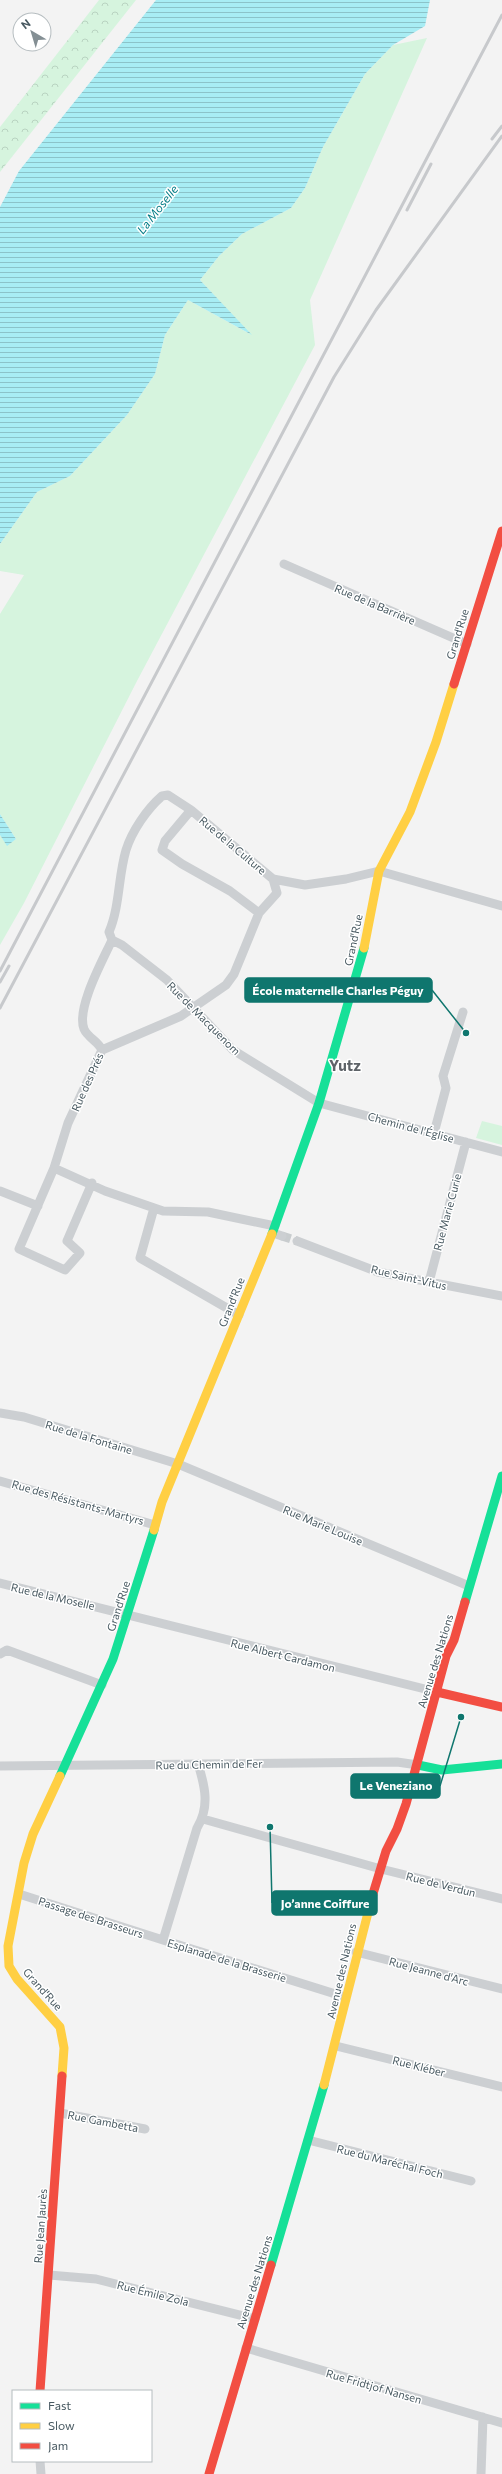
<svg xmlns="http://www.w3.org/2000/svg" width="502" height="2474" font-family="Commissioner,sans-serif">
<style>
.green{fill:#d6f4de}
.forest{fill:url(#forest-crowns)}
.water{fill:url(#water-rules)}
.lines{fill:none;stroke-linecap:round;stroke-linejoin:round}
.street-tunnel{stroke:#c8ccce;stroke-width:9;stroke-dasharray:9 4.5;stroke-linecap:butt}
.street{stroke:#cccfd2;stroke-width:9}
.fast{stroke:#16e098;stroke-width:9}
.slow{stroke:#ffcf43;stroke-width:9}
.jam{stroke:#f24e42;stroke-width:9}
.rail{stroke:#c7c9cc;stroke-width:3}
.labels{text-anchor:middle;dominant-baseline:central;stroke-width:3;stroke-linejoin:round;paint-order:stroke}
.street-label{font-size:11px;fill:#485961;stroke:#fff}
.water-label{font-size:12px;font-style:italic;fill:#067e88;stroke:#fff}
.district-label{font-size:15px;font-weight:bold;fill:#5e6368;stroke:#fff}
.leader{fill:none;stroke:#0f766e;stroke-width:1.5}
.callout-dot{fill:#0f766e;stroke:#fff;stroke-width:1.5}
.callout{fill:#0f766e;stroke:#0f766e;stroke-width:1.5}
.callout-label{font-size:12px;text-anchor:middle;font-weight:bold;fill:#fff}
</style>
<defs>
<pattern id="forest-crowns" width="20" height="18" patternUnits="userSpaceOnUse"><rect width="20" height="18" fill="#d6f4de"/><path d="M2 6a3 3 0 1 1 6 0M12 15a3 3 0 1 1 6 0" fill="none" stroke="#b9d3c1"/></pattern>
<pattern id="water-rules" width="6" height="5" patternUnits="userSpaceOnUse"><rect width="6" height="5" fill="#a8edf4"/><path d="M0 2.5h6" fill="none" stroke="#8bc3c9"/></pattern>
</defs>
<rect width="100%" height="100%" fill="#f3f3f3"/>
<!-- green -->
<path class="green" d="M427,38L310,300L315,345L137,681L24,903L0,945V835L7,845L16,839L0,814V614L24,575L0,571V544L37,492L70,476L127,415L155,374L165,335L188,300L250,334L200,280L219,256L242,234L291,208L305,188L323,147L365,74L393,45Z
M482,1121L502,1126V1145L476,1138Z"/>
<!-- forest -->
<path class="forest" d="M99,0H136L0,172V127Z"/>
<!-- water -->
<path class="water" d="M156,0H430L425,26L393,45L365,74L323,147L305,188L291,208L242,234L219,256L200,280L252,335L188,300L165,335L155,374L127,415L70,476L37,492L0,544V207L19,171Z
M0,814L16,839L7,846L0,835Z"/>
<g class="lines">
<!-- street-tunnel -->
<path class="street-tunnel" d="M282,1236L297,1241"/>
<!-- street -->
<path class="street" d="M284,564L467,644
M162,796L168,795L191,810L273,879L305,885L346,879L379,871L502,906
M191,810L165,841L162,850L182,864L230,891L259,913
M112,940L122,945L167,980L233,1050L319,1103L502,1152
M112,940L109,932C120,906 118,877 126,850C132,831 147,809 162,796
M102,1050L181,1016L226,985L234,974L259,913L277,893L273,879
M102,1050C98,1041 88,1038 84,1029C76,1008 103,960 112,940
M434,1133L446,1088L443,1076L463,1012
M54,1168L105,1191L163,1211L208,1212L275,1226
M92,1183L67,1241L80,1253L65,1270L19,1249L54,1168L68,1123L102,1050
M0,1191L38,1206
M154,1208L140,1258L239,1315
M273,1233L282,1236
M297,1241L378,1272L502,1296
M429,1282L466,1142
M0,1413L24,1417L178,1464L469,1586
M0,1481L155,1525
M0,1583L437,1692
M0,1654L7,1650L102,1685
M198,1764C205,1786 210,1807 197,1828L163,1940L345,1997
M0,1766L397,1762L418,1765
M203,1819L381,1869L502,1899
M19,1894L163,1940
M356,1952L502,1989
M336,2046L502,2087
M60,2113L145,2129
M308,2140L471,2181
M49,2275L96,2279L255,2319
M246,2348L502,2423
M40,2461L41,2474
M481,2474L483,2417"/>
<!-- fast -->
<path class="fast" d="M272,1234L319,1103L364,948
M465,1602L502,1476
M418,1765L442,1770L502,1764
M60,1776L113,1659L154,1530
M271,2265L324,2085"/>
<!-- slow -->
<path class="slow" d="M364,948L379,871L410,812L436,742L454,684
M154,1530L162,1502L272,1234
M60,1776L33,1834L24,1863L8,1946L9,1966L17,1979L60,2027L64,2048L62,2076
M324,2085L372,1897"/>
<!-- jam -->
<path class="jam" d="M454,684L502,531
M437,1692L502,1707
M372,1897L386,1851L397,1829L406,1804L446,1656L454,1640L465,1602
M40,2391L62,2076
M209,2474L271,2265"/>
<!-- rail -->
<path class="rail" d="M492,139L502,126
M407,210L431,164
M0,971L502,15
M0,982L9,966
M0,1008L334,377L376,310L502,136"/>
</g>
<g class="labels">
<!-- street labels -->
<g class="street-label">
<text transform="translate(375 604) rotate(23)">Rue de la Barrière</text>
<text transform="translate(457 634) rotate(-73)">Grand'Rue</text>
<text transform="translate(233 845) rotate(40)">Rue de la Culture</text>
<text transform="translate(353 940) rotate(-78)">Grand'Rue</text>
<text transform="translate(204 1018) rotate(45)">Rue de Macquenom</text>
<text transform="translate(87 1082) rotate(-66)">Rue des Prés</text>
<text transform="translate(411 1127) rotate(15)">Chemin de l'Église</text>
<text transform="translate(447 1212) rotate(-75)">Rue Marie Curie</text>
<text transform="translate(409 1277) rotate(13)">Rue Saint-Vitus</text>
<text transform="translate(231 1302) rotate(-68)">Grand'Rue</text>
<text transform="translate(89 1437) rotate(17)">Rue de la Fontaine</text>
<text transform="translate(78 1502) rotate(16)">Rue des Résistants-Martyrs</text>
<text transform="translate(323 1525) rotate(23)">Rue Marie Louise</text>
<text transform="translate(53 1596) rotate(13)">Rue de la Moselle</text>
<text transform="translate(118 1606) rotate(-72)">Grand'Rue</text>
<text transform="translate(283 1655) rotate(14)">Rue Albert Cardamon</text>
<text transform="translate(435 1661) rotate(-73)">Avenue des Nations</text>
<text transform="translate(209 1764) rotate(-1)">Rue du Chemin de Fer</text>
<text transform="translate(441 1884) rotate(14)">Rue de Verdun</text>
<text transform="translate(91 1917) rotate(18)">Passage des Brasseurs</text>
<text transform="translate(227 1960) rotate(17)">Esplanade de la Brasserie</text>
<text transform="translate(341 1971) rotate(-77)">Avenue des Nations</text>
<text transform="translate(429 1971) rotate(15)">Rue Jeanne d'Arc</text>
<text transform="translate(43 1989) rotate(48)">Grand'Rue</text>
<text transform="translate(419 2066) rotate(14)">Rue Kléber</text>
<text transform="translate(103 2121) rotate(11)">Rue Gambetta</text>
<text transform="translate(390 2161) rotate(14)">Rue du Maréchal Foch</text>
<text transform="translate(40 2226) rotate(-86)">Rue Jean Jaurès</text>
<text transform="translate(254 2282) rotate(-73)">Avenue des Nations</text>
<text transform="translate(153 2293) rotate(14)">Rue Émile Zola</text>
<text transform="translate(374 2386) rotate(16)">Rue Fridtjof Nansen</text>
</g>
<!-- water labels -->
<g class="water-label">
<text transform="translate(157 209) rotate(-52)">La Moselle</text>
</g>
<!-- district labels -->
<g class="district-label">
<text x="345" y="1065">Yutz</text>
</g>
</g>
<!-- callouts -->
<path class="leader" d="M466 1033L432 990M461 1717L440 1786M270 1827L272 1903"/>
<g class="callout-dot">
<circle cx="466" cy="1033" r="4"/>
<circle cx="461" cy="1717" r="4"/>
<circle cx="270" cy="1827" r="4"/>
</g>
<g class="callout">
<rect x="245" y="978" width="187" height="24" rx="4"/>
<rect x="351" y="1774" width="89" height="24" rx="4"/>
<rect x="272" y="1891" width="105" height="24" rx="4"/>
</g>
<g class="callout-label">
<text x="338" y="995">École maternelle Charles Péguy</text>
<text x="396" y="1790">Le Veneziano</text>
<text x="325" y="1908">Jo’anne Coiffure</text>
</g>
<!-- legend -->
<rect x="12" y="2390" width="140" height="72" fill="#ffffff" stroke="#b6bdc0"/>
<rect x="20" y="2403" width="20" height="6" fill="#16e098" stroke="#b6bdc0"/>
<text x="48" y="2410" font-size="12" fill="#485961">Fast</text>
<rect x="20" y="2423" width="20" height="6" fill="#ffcf43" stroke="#b6bdc0"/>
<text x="48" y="2430" font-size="12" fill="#485961">Slow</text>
<rect x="20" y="2443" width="20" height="6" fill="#f24e42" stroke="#b6bdc0"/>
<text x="48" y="2450" font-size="12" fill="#485961">Jam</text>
<!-- north arrow -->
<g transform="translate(32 32) rotate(322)"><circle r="19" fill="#ffffff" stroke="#b6bdc0"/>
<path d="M0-3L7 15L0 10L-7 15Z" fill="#848f94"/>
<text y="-6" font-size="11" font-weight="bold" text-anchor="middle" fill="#485961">N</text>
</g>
</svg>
